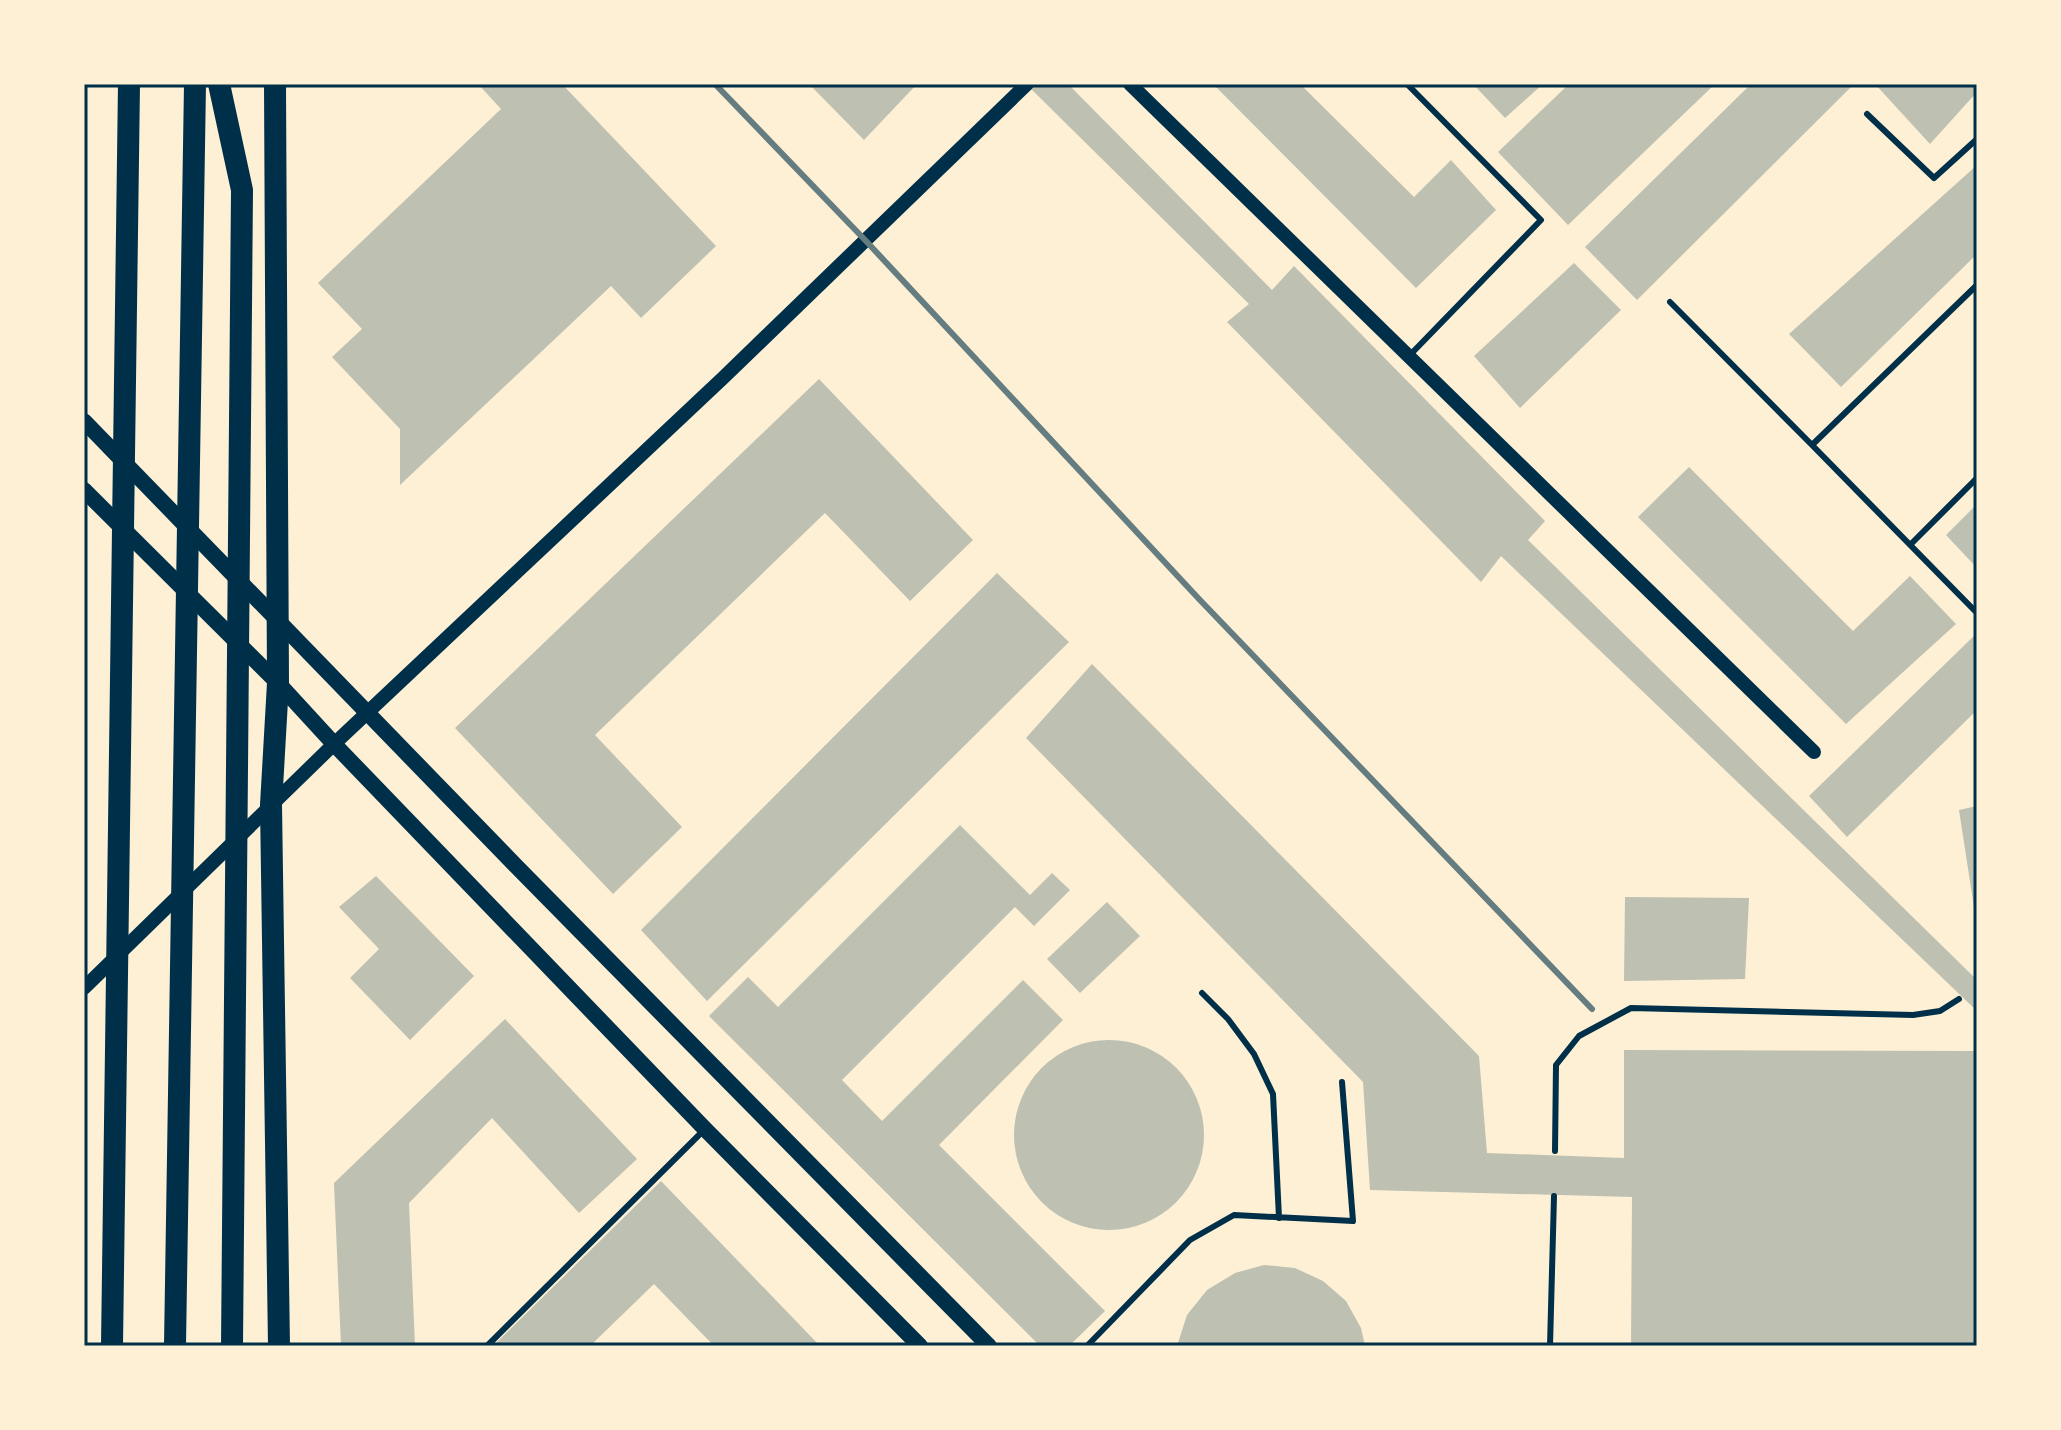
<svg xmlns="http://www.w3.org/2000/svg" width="2061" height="1430" font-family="Cabin,sans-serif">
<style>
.building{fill:#bec0b2}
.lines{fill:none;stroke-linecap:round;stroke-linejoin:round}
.service{stroke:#003049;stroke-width:6}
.tertiary{stroke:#003049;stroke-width:14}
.secondary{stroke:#003049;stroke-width:16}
.trunk{stroke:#003049;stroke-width:22}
.rail{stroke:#657d81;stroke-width:6}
.neatline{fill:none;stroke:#003049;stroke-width:3}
</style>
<rect width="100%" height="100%" fill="#fdf0d5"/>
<!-- building -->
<path class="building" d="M478,84H562L716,246L641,318L611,286L400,485V429L332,357L362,329L318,283L501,109Z
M809,84H917L864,140Z
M1026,84H1068L1272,290L1294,266L1545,521L1528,540L1977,980V1011L1501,556L1481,582L1227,322L1249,304Z
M1213,84H1300L1414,197L1451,160L1496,210L1416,288Z
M1473,84H1543L1505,118Z
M1569,84H1715L1568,225L1498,152Z
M1751,84H1854L1637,300L1585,247Z
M1875,84H1977V92L1930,144Z
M1977,165V254L1841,387L1789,334Z
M1574,263L1621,310L1520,408L1474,356Z
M819,379L973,540L910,601L825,513L595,735L682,827L613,894L455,728Z
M1689,467L1853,631L1910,576L1956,624L1846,724L1638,517Z
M1977,504V568L1946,535Z
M997,573L1069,642L707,1001L641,930Z
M1977,633V710L1847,837L1809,796Z
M1092,664L1479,1056L1487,1153L1624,1158V1050L1977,1051V1346H1631L1632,1197L1370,1190L1363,1082L1026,738Z
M1977,806V914H1975L1959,810Z
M960,825L1030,895L1052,873L1070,890L1034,926L1015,907L842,1080L882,1121L1023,980L1063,1020L939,1145L1105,1311L1069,1346H1040L709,1016L748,977L778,1007Z
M376,876L474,976L410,1040L350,978L379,949L339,907Z
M1625,897L1749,898L1745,979L1624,981Z
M1107,902L1140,936L1080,993L1047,959Z
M505,1019L637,1159L579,1213L492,1118L409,1203L415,1346H341L334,1183Z
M1014 1135a95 95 0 1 1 190 0a95 95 0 1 1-190 0Z
M661,1181L820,1346H714L654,1284L590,1346H493Z
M1264,1265L1295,1268L1323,1281L1346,1301L1361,1328L1365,1346H1177L1187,1315L1207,1290L1235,1273Z"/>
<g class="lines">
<!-- service -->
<path class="service" d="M1407,84L1541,220L1409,356
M1867,114L1934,178L1977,139
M1977,285L1812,445L1977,613
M1670,302L1812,445
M1910,545L1977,478
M1202,993L1228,1019L1254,1054L1273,1094L1279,1218
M1555,1151L1556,1065L1579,1036L1631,1008L1913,1015L1940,1011L1959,999
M487,1346L705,1129
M1087,1346L1190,1240L1234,1215L1353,1221L1342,1082
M1550,1346L1554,1196"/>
<!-- tertiary -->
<path class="tertiary" d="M1130,84L1814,752
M84,988L334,744L724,377L1027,84"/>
<!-- secondary -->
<path class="secondary" d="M84,421L517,867L989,1346
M84,490L278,683L334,744L705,1129L920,1346"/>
<!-- trunk -->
<path class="trunk" d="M219,84L242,190L232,1346
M275,84L278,683L271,805L279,1346
M112,1346L129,84
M175,1346L195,84"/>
<!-- rail -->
<path class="rail" d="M715,84L866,241L1199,599L1592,1009"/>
</g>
<!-- border -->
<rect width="2061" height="1430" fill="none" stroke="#fdf0d5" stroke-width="172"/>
<rect x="86" y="86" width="1889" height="1258" class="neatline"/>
</svg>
